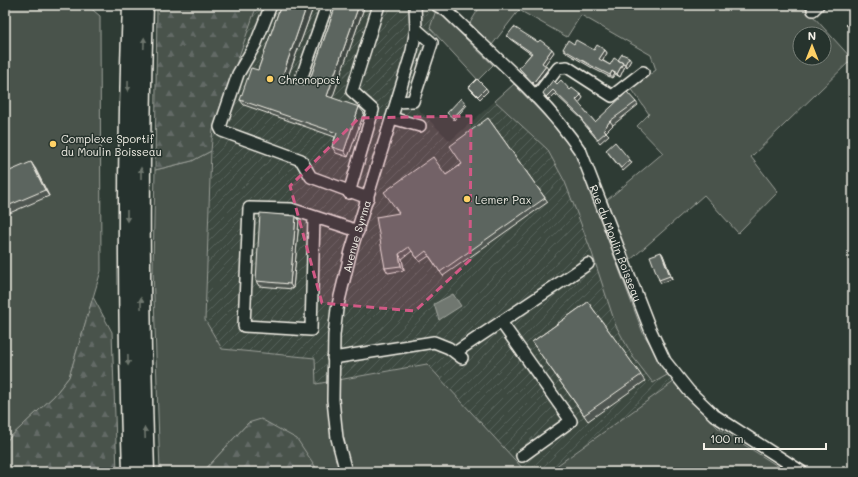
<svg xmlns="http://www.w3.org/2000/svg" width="858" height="477" font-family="Mali,sans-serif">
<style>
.industrial{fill:url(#industrial-furrows)}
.green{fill:#48524c;stroke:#9ea29a;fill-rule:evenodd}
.forest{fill:url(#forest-firs);stroke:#9ea29a}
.water{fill:#6f7770;stroke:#a4a8a0}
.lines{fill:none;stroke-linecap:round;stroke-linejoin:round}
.minor-casing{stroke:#f4f1e8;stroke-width:14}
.highway-casing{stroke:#f4f1e8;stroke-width:19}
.minor{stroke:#26332d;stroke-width:11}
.highway{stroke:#26332d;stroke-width:16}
.wall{fill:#4f5751;stroke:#f4f1e8}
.shaded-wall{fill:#404742;stroke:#f4f1e8}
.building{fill:#5c655e;stroke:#f4f1e8}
.oneway{fill:#6e766e}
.marked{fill:#d15985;fill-opacity:0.2;stroke:#d15985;stroke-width:3;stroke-dasharray:8 5;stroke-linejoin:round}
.poi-dot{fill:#ffd166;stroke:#26332d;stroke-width:1.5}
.labels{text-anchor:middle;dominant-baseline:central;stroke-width:3;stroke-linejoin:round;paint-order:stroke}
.poi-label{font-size:11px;fill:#f4f1e8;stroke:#26332d;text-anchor:start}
.street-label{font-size:11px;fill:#f4f1e8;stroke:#26332d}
</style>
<defs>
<pattern id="industrial-furrows" width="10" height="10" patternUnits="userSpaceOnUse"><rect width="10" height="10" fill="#3c4841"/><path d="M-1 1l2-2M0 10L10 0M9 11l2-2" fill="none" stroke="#59635c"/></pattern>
<pattern id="forest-firs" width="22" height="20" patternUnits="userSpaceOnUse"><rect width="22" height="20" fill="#48524c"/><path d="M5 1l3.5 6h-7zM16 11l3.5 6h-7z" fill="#636b66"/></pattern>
</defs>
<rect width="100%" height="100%" fill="#2e3b34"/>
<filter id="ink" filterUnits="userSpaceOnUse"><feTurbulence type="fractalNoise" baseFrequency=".025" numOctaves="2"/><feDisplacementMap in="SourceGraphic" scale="8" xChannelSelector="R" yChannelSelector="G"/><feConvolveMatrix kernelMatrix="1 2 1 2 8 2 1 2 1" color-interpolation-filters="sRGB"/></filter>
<g filter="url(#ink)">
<!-- industrial -->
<path class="industrial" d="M257,5H438L430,28L440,40L418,109L450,141L495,101L547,149L565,182L592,253L616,326L633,357L653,383L669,374L675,381L548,472H526L427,364L316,384L315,358L222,349L205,320L213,130Z"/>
<!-- green -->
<path class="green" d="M5,5H87L100,16L101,271L69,377L54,396L5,442Z
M481,5H803L852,59L751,157L778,192L738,233L704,195L628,262L607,200L663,153L637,126L649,114L631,88L656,70L651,55L581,15L567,37L519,10L492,45L470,23ZM800,34H824V58H800Z
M436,10L493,65L478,80L430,28Z
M514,84L551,123L576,155L643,333L669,374L653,383L633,357L616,326L592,253L565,182L547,149L495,101Z
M211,151L205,320L222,349L315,358L316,384L427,364L526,472H315V466L248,423L203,472H160L153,269L155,170L192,161Z
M675,381L718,428L787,472H548Z"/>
<!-- forest -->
<path class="forest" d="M157,5H257L213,130L211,151L192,161L155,170Z
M93,297L112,332L117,472H5V442L54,396L69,377Z
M261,419L297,439L315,466V472H203L248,423Z"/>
<!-- water -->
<path class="water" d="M453,294L461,306L439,320L434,304Z"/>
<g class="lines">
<!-- minor casing -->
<g class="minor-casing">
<g id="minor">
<path d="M271,5L256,43L238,74L220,127L222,131L301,160L311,177L368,198"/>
<path id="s1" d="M436,5L447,11C493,56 545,98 581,152L650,329L665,361L689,391L714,415L802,472"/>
<path d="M813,10L818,5"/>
<path d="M300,82L327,5"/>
<path d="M536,97L558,68L567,67L612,96L643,72"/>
<path d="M397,102L413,101L432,43L416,29"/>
<path d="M392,118L420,126"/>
<path d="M349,193L373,110L352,91L379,5"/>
<path d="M314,217L311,330L244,326L249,208L291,209L358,231"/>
<path d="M501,322L571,421L522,456"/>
<path d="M456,352L588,264"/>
<path d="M333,358L434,342L449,348L462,358"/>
<path id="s2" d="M346,472L337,438L333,400L334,335L337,309L351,251L412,51L416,29L415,5"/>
</g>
</g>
<!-- highway casing -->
<g class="highway-casing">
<path id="highway" d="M131,5C125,161 126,316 131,472
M145,5C140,161 141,316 146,472"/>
</g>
<!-- minor -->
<use href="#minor" class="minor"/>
<!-- highway -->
<use href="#highway" class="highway"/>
</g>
<!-- wall -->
<path class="wall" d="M281,5H314L287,79L293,83L308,85L336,5H365L332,98L364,113L348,157L336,153L332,147L335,137L244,105L240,100L258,70Z
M841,5H853V8L849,12Z
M853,18V32L846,25Z
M507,36L538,42L554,52L544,65L548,69L535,86L519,68L531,54L510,39Z
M574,44L594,50H605L607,53L602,60L610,65L618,60H631L627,67L625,66L620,77L615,74L612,78L594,69L565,52L563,49Z
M557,84L581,95L583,98L578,103L595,122L636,102L638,105L613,125L606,132L609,135L600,143L584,124L582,121L583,120L555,94L549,100L545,96L543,93Z
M469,87L486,88L488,91L480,99L471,90Z
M488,118L548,202L443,276L429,256L420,262L412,251L402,259L404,270L388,273L385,268L399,213L446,175L462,164Z
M608,153L630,160L632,163L623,171Z
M35,168L49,196L5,215V173Z
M299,220L293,289L259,286L256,281Z
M661,252L663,255L672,279L661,283L659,280Z
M588,302L645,381L588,421L532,342Z"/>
<!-- shaded-wall -->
<path class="shaded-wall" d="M307,5H314L286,82L282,77Z
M359,5H365L331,102L327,96Z
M807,5H809L806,9L805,8Z
M552,49L554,52L544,66L542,63Z
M605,50L607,53L602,62L599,59Z
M629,57L631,60L627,67L625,64Z
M623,63L625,66L620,77L617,74Z
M546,66L548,69L535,86L533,83Z
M612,71L615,74L612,78L610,75Z
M581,95L583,98L578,104L576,100Z
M466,104L467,105L454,120L453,118Z
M359,107L364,113L348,157L344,151Z
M610,121L613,125L606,132L604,129Z
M31,162L35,168L49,196L45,190Z
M296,216L299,220L293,289L290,284Z
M661,252L663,255L672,279L670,276Z
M399,254L402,259L404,270L401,266Z"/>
<!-- building -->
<path class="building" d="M281,5H307L282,77L293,83L308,85L336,5H359L327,96L359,107L344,151L332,147L337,133L240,100L251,68L258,70Z
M842,5H851L847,9Z
M853,18V27L851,29L846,25Z
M514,27L538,42L540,40L552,49L542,63L546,66L533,83L519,68L532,53L507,36Z
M568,40L574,44L576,40L594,50L597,45L605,50L599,59L610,65L614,58L623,63L617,74L612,71L610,75L592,66L563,49Z
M622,54L629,57L625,64L618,60Z
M853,58V64L850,61Z
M477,79L486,88L478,96L469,87Z
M553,80L557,84L561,80L570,90L572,88L581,95L576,100L595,122L627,92L636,102L610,121L604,129L606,132L598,139L582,121L583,119L553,90L546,97L543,93Z
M461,98L466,104L453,118L447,113Z
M488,118L545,198L440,272L426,251L417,258L409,247L399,254L401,266L385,268L376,217L399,213L384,192L433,157L446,175L462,164L450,146Z
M615,142L630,160L621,168L606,150Z
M31,162L45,190L5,207V173Z
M260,213L296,216L290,284L256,281Z
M661,252L670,276L659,280L650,256Z
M588,302L641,375L584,415L532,342Z"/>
<!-- one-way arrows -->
<defs><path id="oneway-solid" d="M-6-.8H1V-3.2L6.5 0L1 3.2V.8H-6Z"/></defs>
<g class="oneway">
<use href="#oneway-solid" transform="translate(144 43) rotate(-88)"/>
<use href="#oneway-solid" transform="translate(128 86) rotate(91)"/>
<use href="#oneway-solid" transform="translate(141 173) rotate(-90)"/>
<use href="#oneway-solid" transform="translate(127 216) rotate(90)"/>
<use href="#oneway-solid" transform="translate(141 303) rotate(-91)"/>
<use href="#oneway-solid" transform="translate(128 360) rotate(89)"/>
<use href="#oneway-solid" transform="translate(145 433) rotate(-92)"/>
</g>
</g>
<!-- marked area -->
<path class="marked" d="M471,116L470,260L415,311L322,303L290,186L359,118Z"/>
<!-- markers -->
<g class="poi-dot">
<circle cx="270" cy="79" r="4"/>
<circle cx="53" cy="144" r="4"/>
<circle cx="467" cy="199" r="4"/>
</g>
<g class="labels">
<!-- poi labels -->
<g class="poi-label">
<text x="278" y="79">Chronopost</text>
<text x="61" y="138">Complexe Sportif<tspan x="61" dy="13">du Moulin Boisseau</tspan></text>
<text x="475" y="199">Lemer Pax</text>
</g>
<!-- street labels -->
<g class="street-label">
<text stroke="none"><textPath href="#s2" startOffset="240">Avenue Syrma</textPath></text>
<text stroke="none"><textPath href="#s1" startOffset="305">Rue du Moulin Boisseau</textPath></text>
</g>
</g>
<!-- margin -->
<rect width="858" height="477" fill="none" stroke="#26332d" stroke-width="20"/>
<rect x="10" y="10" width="838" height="457" fill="none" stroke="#f4f1e8" stroke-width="1.5" filter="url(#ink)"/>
<!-- north arrow -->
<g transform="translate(812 46)"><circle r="19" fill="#26332d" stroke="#787f78"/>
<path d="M0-3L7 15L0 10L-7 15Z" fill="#ffd166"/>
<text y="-6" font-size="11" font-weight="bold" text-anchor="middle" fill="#f4f1e8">N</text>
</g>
<!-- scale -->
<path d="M704 443v6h122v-6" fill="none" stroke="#f4f1e8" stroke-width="2"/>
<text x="710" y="443" font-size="12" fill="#f4f1e8" stroke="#26332d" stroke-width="3" paint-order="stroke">100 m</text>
</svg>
